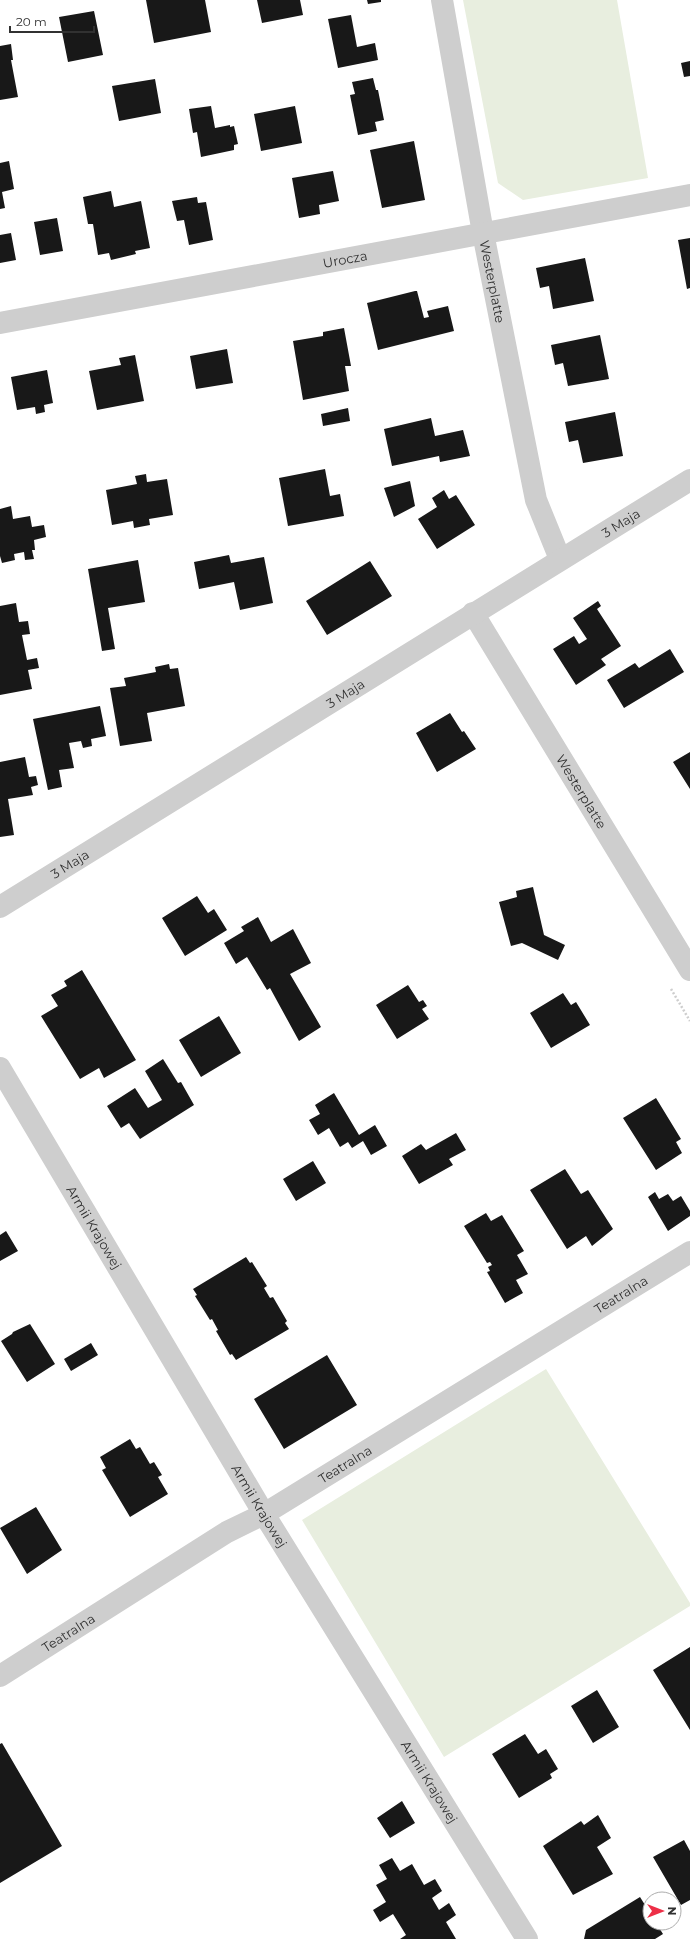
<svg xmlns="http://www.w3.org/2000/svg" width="690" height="1939" font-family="Montserrat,sans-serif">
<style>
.green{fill:#e8eedf}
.building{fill:#181818}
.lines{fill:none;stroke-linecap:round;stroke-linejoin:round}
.path{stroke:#cecece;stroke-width:2.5;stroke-dasharray:2 2;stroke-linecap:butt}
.minor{stroke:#cecece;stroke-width:22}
.labels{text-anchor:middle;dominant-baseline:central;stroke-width:4;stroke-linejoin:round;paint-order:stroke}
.street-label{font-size:13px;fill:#313131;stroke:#fff}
</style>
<rect width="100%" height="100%" fill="#fff"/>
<!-- green -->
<path class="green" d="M463,0H617L648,178L523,200L498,183Z
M546,1369L690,1603V1606L444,1757L302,1520Z"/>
<!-- building -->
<path class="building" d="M146,0H205L211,32L154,43Z
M257,0H300L303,15L262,23Z
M367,0H381V2L368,4Z
M94,11L103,55L68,62L59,17Z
M351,15L357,47L375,43L378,60L338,68L328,19Z
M11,44L13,60H11L18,97L0,100V46Z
M690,61V76L684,77L681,63Z
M373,78L376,90H378L384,120L375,122L377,131L358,135L350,95L355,94L352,82Z
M155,79L161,113L119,121L112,86Z
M211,106L215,128L230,125V127L234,126L238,144L234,145V150L201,157L197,132L193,133L189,109Z
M295,106L302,143L261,151L254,114Z
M414,141L425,200L382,208L370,150Z
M9,161L14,189L2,192L5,208L0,209V163Z
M333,171L339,201L319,205L320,214L299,218L292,178Z
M111,191L114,207L141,201L150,248L135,251L136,254L111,260L109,253L98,255L93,224H88L83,197Z
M197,197L198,203L206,202L213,240L189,245L184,220L177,221L172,201Z
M57,218L63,251L40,255L34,222Z
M11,233L16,260L0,263V235Z
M690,238V288L687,289L678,240Z
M585,258L594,301L553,309L549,286L540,288L536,268Z
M415,291H417L424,318L429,317L427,311L448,306L454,331L378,350L367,303Z
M344,328L351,366H345L349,391L303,400L293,341L323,336V332Z
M600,335L609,379L568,386L563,363L555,365L551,345Z
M227,349L233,383L196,389L190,356Z
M135,355L144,401L97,410L89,371L121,365L119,358Z
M47,370L53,403L44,405L45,412L36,414L35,407L17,410L11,377Z
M348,408L350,421L323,426L321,414Z
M615,412L623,456L583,463L578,440L569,442L565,422Z
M431,418L435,436L463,430L470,456L440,462L439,456L392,466L384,429Z
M325,469L330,496L340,494L344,516L288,526L279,478Z
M146,474L147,482L167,479L173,515L149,519L150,525L134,528L133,521L112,525L106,490L137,484L135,476Z
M410,481L415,506L394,517L384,488Z
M444,490L449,499L456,495L475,525L437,549L418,519L437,507L432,498Z
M11,506L13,519L30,516L32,527L44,525L46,537L34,540L35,550H32L34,559L25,560L24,552L14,554L15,560L2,563L0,556V509Z
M229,555L231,563L264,557L273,603L240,610L234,582L199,589L194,562Z
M138,560L145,602L108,608L115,649L102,651L88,569Z
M370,561L392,596L327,635L306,601Z
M598,601L601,606L597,609L621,646L601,659L606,665L576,685L553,649L574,636L579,644L587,639L573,618Z
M16,603L19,622L28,621L30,634L22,635L27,660L37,658L39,668L28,670L32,689L0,695V606Z
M670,649L684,672L624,708L607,680L635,663L639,668Z
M169,664L170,669L178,668L185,706L147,713L152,741L120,746L110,688L126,686L124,678L156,672L155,667Z
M100,706L106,736L91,739L92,746L83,748L81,741L69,743L74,768L59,770L62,787L48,790L33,719Z
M450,713L462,732L464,731L476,749L437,772L416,733Z
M690,752V789L673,762Z
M25,757L29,777L36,776L38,785L31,787L33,795L8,799L14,835L0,837V762Z
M533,887L544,935L565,945L558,960L522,943L511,946L499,902L517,897L516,891Z
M197,896L208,913L214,909L227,930L185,956L162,918Z
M258,917L271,942L293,929L311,963L290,974L321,1027L299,1041L270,988L267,990L247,957L236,964L224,943L244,931L241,927Z
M82,970L136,1060L104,1078L99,1068L80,1079L41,1016L58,1006L51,995L67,986L64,981Z
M408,985L419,1002L423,1000L427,1006L422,1009L429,1019L397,1039L376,1005Z
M563,993L571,1005L576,1002L590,1025L551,1048L530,1013Z
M219,1016L241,1053L201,1077L179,1040Z
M163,1059L178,1083L181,1082L194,1105L140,1139L129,1123L121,1128L107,1106L135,1088L148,1108L162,1100L145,1071Z
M334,1093L359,1135L375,1125L387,1146L371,1155L363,1141L352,1148L348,1142L340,1147L329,1128L318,1135L309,1120L320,1114L315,1105Z
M656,1098L681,1139L676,1142L682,1153L656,1170L623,1118Z
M456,1133L466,1150L449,1159L453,1165L419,1184L402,1156L421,1144L426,1150Z
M313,1161L326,1183L296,1201L283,1179Z
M565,1169L581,1194L588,1190L613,1229L592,1246L586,1236L567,1249L530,1190Z
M655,1192L659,1199L668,1194L673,1201L681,1196L690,1211V1216L668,1231L648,1197Z
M486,1213L491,1221L502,1215L524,1251L517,1255L528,1274L516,1280L523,1293L505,1303L487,1272L490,1271L488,1267L492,1265L490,1262L487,1263L464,1226Z
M6,1231L18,1251L0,1261V1235Z
M246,1257L250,1263L252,1262L267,1286L264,1288L270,1298L273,1297L287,1321L285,1323L289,1329L236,1360L232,1354L230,1355L216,1331L218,1330L212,1319L210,1320L195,1296L197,1295L193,1289Z
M30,1324L55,1364L27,1382L1,1341L12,1334L13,1332Z
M91,1343L98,1355L71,1371L64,1359Z
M327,1355L357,1405L284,1449L254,1399Z
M130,1439L136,1449L140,1447L150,1464L154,1462L162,1475L158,1477L168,1494L130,1517L102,1470L106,1468L100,1457Z
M36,1507L62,1550L27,1574L0,1528Z
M690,1647V1730L653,1670Z
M597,1690L619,1727L593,1743L571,1706Z
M525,1734L538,1754L546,1749L558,1769L550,1774L552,1778L519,1798L492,1754Z
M2,1743L62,1846L0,1883V1744Z
M402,1801L415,1823L390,1838L377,1818Z
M598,1815L611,1838L597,1847L613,1874L573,1895L543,1846L581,1821L584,1825Z
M684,1840L690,1851V1900L681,1905L653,1857Z
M392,1858L400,1871L412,1864L424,1885L435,1879L442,1891L432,1898L439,1910L449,1903L456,1915L446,1922L456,1939H400L406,1935L393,1914L380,1922L373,1910L386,1902L376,1885L387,1879L379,1865Z
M640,1897L650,1913V1923H656L663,1934L655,1939H584L586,1930Z"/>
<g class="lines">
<!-- path -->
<path class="path" d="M671,989L690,1021"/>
<!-- minor -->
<g class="minor">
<path id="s1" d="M442,0L483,233L536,500L560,559"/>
<path id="s2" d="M0,323L690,195"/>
<path id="s3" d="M473,613L690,970"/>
<path id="s4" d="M0,907L690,480"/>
<path id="s5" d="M0,1068L264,1514L527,1939"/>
<path id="s6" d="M0,1676L227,1532L264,1514L690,1252"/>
</g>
</g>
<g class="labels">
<!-- street labels -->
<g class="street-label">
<text stroke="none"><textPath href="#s2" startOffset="351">Urocza</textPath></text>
<text stroke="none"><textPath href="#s1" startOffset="286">Westerplatte</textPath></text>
<text stroke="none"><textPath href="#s4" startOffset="730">3 Maja</textPath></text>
<text stroke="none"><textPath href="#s4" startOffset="406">3 Maja</textPath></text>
<text stroke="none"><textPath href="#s3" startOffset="209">Westerplatte</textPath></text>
<text stroke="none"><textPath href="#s4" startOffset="82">3 Maja</textPath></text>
<text stroke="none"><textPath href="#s5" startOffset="185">Armii Krajowej</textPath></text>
<text stroke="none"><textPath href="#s6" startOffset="729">Teatralna</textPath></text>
<text stroke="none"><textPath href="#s6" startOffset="405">Teatralna</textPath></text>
<text stroke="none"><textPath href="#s5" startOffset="509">Armii Krajowej</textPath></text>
<text stroke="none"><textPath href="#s6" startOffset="81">Teatralna</textPath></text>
<text stroke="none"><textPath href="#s5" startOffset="833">Armii Krajowej</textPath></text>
</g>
</g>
<!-- north arrow -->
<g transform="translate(662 1911) rotate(90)"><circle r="19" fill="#ffffff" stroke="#adadad"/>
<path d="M0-3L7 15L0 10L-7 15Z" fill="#ed2f47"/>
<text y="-6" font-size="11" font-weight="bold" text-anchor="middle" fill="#313131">N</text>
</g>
<!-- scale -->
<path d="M10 26v6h84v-6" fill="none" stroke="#313131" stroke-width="2"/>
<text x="16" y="26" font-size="12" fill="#313131" stroke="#ffffff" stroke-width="3" paint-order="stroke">20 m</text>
</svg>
